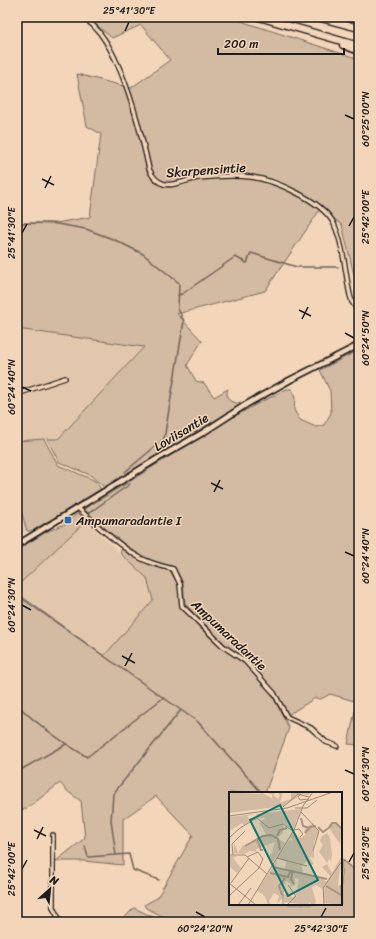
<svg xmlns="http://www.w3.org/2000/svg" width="376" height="939" font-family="Sriracha,sans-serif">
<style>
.built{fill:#e3c7ad}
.green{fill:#d3baa2;stroke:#786b5f}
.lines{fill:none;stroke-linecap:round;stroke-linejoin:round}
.stream{stroke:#6f6359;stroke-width:1.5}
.minor-casing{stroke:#1c1c1c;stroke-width:6}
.secondary-casing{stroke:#1c1c1c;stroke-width:8}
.motorway-casing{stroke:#1c1c1c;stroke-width:9}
.minor{stroke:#f3d5b9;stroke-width:3.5}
.secondary{stroke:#f3d5b9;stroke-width:4.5}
.motorway{stroke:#f3d5b9;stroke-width:6}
.ticks{fill:none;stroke:#1c1c1c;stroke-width:1.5}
.poi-dot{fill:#1f6fb2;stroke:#f3d5b9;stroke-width:1.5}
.labels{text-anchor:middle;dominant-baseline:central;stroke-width:3;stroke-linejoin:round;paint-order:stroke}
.street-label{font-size:13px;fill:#1c1c1c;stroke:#f3d5b9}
.poi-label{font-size:13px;fill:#1c1c1c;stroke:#f3d5b9;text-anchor:start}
.inset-river{fill:none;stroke:#a69382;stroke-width:2}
.inset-road{fill:none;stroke:#9d8b7a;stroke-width:1}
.view{fill:#0f766e;fill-opacity:0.15;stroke:#0f766e;stroke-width:2}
.inset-edge{fill:none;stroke:#1c1c1c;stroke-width:2}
.neatline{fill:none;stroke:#1c1c1c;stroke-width:1.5}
.ticks-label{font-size:10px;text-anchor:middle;fill:#1c1c1c}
</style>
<rect width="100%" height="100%" fill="#f3d5b9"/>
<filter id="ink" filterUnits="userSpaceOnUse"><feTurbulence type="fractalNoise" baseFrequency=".025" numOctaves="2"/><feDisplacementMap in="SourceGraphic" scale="8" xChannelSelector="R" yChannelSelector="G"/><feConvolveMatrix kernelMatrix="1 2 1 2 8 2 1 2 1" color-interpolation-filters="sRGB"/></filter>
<g filter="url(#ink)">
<!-- built -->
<path class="built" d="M17,329L144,347L58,439L17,441Z
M17,496L27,531L17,537Z
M86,521L147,578L153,600L104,656L17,593V586Z"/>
<!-- green -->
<path class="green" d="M87,17H228L359,59V296L342,225L321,208L265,291L177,314L202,341L187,365L196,381L204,383L214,397L228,389C224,399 232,405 242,402L243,403L105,488L90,475L59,462L47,439H58L144,347L17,329V223L50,224L90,217L101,134L87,126L77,74L131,88L170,60L141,25L112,38Z
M359,350V696L354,701L330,694L321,699L315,698L288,715L276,692L247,659L225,644L185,604L183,583L175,567C162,563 148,560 137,553C118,541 101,524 84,509C152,470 216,422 287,389H292L295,398L294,410L300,420L316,427L324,425L331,413L330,391L320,370Z
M44,439L58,465L89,478L95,481L101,489L32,531H27L17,496V441Z
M78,513L86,521L17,586V550L46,532L65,524Z
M122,548C137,559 152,566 170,571L178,584L180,606L205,633L223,649L243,663L271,693L289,728L265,793H230V904H341V859L359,874V922H174L146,908L144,905L157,898L193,835L156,796L123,819V865L84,861H56L85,838L81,801L67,791L60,783L26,809L17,810V593L104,656L153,600L147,578L120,553Z
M355,711H359V745L348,744Z
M134,908L164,922H120Z"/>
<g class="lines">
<!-- stream -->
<path class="stream" d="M17,223H51L86,229L115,240L143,254L179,283L178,309L184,321L164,439L125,472
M178,295L182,294L235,257L247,263L251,253L297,267H338
M86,515L130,484
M17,595L198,722L262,793
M17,705C38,725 62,742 87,757L163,698
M17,772L66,744
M85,846L88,857L129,854L133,870L159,880
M116,855L111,821L113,794L181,710
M341,859L359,874"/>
<!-- minor casing -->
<g class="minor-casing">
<path id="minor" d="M81,17C118,33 141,132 149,169C152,176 157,182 164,184C174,187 188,179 199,178C216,176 234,175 251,177C275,180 323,201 334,224C344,246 345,272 350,295L352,302L359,312
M17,394L65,378
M78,508C96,525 115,542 135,555C146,562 160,566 173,569L180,584L182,606L224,647L245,661L274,693L287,717L311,728L326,742L337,746
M53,835V908L61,922"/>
</g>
<!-- secondary casing -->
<g class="secondary-casing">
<path id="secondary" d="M17,545L157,459L204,432L247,404L290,380L359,345"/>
</g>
<!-- motorway casing -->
<g class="motorway-casing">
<path id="motorway" d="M259,17L359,46
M317,17L359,28
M343,45L359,51"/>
</g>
<!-- minor -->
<use href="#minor" class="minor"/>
<!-- secondary -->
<use href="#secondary" class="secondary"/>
<!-- motorway -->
<use href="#motorway" class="motorway"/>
</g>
</g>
<!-- ticks -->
<path class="ticks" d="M125,31L129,22M345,115L354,119M42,179L54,185M45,188L51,176M349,226L354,217M22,233L27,224M299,310L311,316M302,319L308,307M345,333L354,338M22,387L31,391M211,483L223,489M214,492L220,480M345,552L354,556M22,605L31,610M122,656L135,663M125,666L132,653M345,770L354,774M34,830L46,836M37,839L43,827M349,862L354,853M22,869L27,860M196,912L205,917M321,917L326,908"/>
<!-- markers -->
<rect class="poi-dot" x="64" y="516" width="8" height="8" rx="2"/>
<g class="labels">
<!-- street labels -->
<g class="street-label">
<text transform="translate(206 170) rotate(-4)">Skarpensintie</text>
<text transform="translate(181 432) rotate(-31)">Loviisantie</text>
<text transform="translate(229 635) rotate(43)">Ampumaradantie</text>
</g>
<!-- poi labels -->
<g class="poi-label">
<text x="76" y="520">Ampumaradantie I</text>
</g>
</g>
<!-- overview -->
<g transform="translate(229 792)">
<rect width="113" height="113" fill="#f3d5b9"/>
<path d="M0,0L32,2L31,0L43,6V2L33,0H47L44,3L49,7L51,3L49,1L54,0L51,11L62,7V0H83L79,3L73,2L55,14L0,21ZM72,17L64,38L55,32L54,41L48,46L56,51L44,70L39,64L43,61L46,50L27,57L28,60L21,59L15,62L5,61V50L9,61L14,53L18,54L37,42L30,31L37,26H28L27,22ZM26,22L18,24L21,29L15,33L13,31L2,38L0,37V25ZM84,31L90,40L85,50V66L80,65L85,72L79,74V69L75,71L73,74L74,81L94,86L97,90L101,84L93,75L98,72L103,81L112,65L109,94L113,93V113L95,111L94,97L87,93L83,95L87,111L82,113L81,110L78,113L55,110V104L48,112L50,104L45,101L40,109L42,113H39L36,104L28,99L49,67L46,75L56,77L57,70L48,66L60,48L64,49L61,45L64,41L72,46L77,42L75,38ZM66,86L70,87L67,103L70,106L66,103L63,106L59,100L55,103L52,98L57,89L62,92L60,95L66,93ZM102,31H108L113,38L111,52L99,34ZM98,41L101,46L103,63L102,69L100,67L98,71L90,60L94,53L91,49L93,44ZM0,64H8L4,66L12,76L8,81L0,74Z" fill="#d3baa2" fill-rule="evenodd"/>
<path class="inset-river" d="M72,26L74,34L80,36M89,35L94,40L101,35M101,35L103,31H107L113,37M76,41L81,35L87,34M48,44L51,38L58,36M28,48L32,58H34M16,54L34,44L42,43L49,47L51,58M44,75L98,87M64,78L62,87L65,92M41,81L59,85L62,78M112,93L113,109M97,94L112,103M53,103L50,94L56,86"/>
<path class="inset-road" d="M71,3L69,5L71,8L80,7M54,15L69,2L80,5M66,16H78L88,8M72,20L90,39L84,59M0,24L58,16L104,0M65,38L70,37L74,42L71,45M0,46L11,36L28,26L40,36L54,32L65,40M0,63H16L38,82M4,63L3,52L16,39M48,66L78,74M0,91L27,113M2,91L20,66M0,104L30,76L34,67L29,60L18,65M95,112L94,96L113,69M9,113L22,96M19,113L65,38L74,14L84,0M54,113V94M58,113L67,104L59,93"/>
<path class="view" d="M51,13L89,88L59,104L21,28Z"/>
<rect width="113" height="113" class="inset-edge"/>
</g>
<!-- margin -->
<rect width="376" height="939" fill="none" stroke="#f3d5b9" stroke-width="44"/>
<!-- north arrow -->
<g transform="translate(50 889) rotate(27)" stroke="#f3d5b9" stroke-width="3" paint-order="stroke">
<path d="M0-3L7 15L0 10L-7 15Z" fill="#1c1c1c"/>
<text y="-6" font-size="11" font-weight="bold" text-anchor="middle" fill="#1c1c1c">N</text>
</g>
<!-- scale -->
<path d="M218 48v6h126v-6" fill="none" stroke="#1c1c1c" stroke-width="2"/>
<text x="224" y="48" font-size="12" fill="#1c1c1c" stroke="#f3d5b9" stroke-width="3" paint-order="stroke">200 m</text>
<rect x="22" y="22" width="332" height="895" class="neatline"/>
<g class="ticks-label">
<text x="129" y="14">25°41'30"E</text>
<text transform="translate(365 119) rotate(-90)" y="4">60°25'00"N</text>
<text transform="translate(365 217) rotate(-90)" y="4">25°42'00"E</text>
<text transform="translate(11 233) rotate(-90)" y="4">25°41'30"E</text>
<text transform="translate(365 338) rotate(-90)" y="4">60°24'50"N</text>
<text transform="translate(11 387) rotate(-90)" y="4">60°24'40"N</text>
<text transform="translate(365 556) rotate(-90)" y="4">60°24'40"N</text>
<text transform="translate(11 605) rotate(-90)" y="4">60°24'30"N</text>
<text transform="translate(365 774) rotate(-90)" y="4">60°24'30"N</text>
<text transform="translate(365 853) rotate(-90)" y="4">25°42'30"E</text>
<text transform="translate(11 869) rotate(-90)" y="4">25°42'00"E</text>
<text x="205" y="932">60°24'20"N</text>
<text x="321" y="932">25°42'30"E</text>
</g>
</svg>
